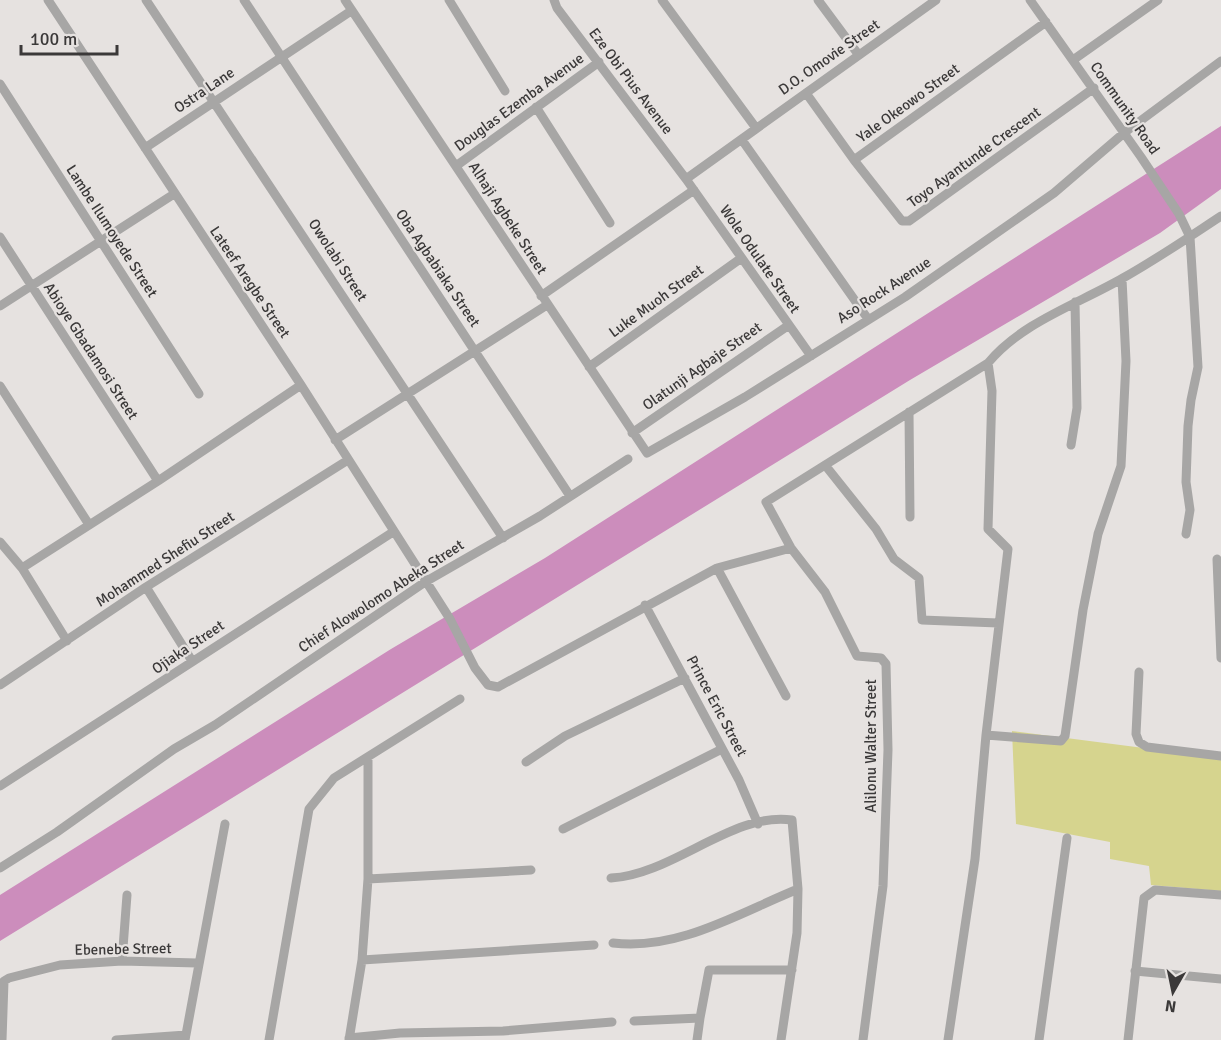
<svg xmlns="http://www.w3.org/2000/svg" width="1221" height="1040" font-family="Signika,sans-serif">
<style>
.green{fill:#d6d48e}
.water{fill:#cc8dbc}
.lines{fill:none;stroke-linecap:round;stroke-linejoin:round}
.minor{stroke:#a7a6a5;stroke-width:9}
.labels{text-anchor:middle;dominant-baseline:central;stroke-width:4.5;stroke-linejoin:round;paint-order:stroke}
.street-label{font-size:15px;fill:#3b3939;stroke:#e6e2e0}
</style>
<rect width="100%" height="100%" fill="#e6e2e0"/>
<!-- green -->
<path class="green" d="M1012,731L1221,758V891L1151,885L1149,866L1110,859V842L1016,824Z"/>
<!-- water -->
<path class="water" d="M1221,126V189L1160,233L910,380L0,941V895L391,649L545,558Z"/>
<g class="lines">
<!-- minor -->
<path class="minor" d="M48,0L301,385L450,619L475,668L488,685L498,687L717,568L791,548
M146,0L503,538
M244,0L570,496
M345,0L647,453L745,397L905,297L1054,193L1124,133L1221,61
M449,0L505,91
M554,0L557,8L686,179L811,356
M662,0L756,128
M818,0L858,54
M1030,0L1141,157L1179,214L1190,237L1198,367L1191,400L1188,426L1186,482L1190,510L1186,534
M1073,60L1158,0
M0,84L199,394
M806,93L854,160L1046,22
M536,107L610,223
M742,140L868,319
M145,148L351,11
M854,160L902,221H909L1094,88
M456,166L599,62
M686,179L936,0
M0,237L158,481
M541,296L694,190
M0,306L174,194
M589,367L740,259
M0,386L88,523
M909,412L910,517
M632,433L789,325
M335,440L547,305
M1071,445L1077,408L1075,302
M825,465L876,529L894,559L919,578L922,620L998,623
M0,542L22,568L67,641
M1217,559L1221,658
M22,568L158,481L301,385
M717,568L786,696
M146,587L192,661
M645,605L739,780L758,824
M1139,672L1136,734L1139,742L1147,747L1221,756
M0,685L146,587L348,460
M986,735L1061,741L1065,736L1083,610L1098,534L1121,466L1126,361L1122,279
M368,757V879
M526,762L565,736L685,678
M0,786L393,532
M563,829L722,749
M0,868L57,832L174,749L215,725L425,582L540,516L628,459
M611,878C672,875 734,811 792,820L798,889L797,933L781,1040
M613,943C678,951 739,913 798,889
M362,960L594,945
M122,961L127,895
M1135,971L1221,979
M700,1018L709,970H792
M634,1021L700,1018L697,1040
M349,1038L400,1033L503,1031L612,1022
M2,1040L4,981L9,978L60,965L122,961L197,963
M116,1040L186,1035
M185,1040L225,824
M269,1040L309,809L334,778L460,699
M349,1040L362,960L368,879L531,870
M863,1040L883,886L888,750L886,664L881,658L857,656L825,592L791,548L766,502L988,363C1022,322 1078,304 1123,278C1157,259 1189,237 1221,216
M948,1040L975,859L986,735L1008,549L988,529L992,391L988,363
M1039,1040L1067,838
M1128,1040L1144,898L1155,890L1221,895"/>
</g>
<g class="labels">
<!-- street labels -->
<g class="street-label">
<text transform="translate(829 57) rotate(-35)">D.O. Omovie Street</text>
<text transform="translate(631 81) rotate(53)">Eze Obi Pius Avenue</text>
<text transform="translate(204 90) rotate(-34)">Ostra Lane</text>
<text transform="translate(519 102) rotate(-36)">Douglas Ezemba Avenue</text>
<text transform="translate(908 103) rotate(-36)">Yale Okeowo Street</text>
<text transform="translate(1125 108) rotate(55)">Community Road</text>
<text transform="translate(974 157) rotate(-36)">Toyo Ayantunde Crescent</text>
<text transform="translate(508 218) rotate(57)">Alhaji Agbeke Street</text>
<text transform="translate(112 231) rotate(57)">Lambe Ilumoyede Street</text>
<text transform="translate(760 259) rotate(55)">Wole Odulate Street</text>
<text transform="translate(338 260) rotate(57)">Owolabi Street</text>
<text transform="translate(438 268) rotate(56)">Oba Agbabiaka Street</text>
<text transform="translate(250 282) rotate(56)">Lateef Aregbe Street</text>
<text transform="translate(884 290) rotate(-33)">Aso Rock Avenue</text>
<text transform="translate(656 301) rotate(-36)">Luke Muoh Street</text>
<text transform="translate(91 351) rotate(57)">Abioye Gbadamosi Street</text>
<text transform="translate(702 366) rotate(-35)">Olatunji Agbaje Street</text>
<text transform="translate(165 559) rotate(-33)">Mohammed Shefiu Street</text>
<text transform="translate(381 596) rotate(-33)">Chief Alowolomo Abeka Street</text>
<text transform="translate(188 647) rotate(-34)">Ojiaka Street</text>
<text transform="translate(717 706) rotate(62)">Prince Eric Street</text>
<text transform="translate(871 746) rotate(-90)">Alilonu Walter Street</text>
<text transform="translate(123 949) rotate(-1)">Ebenebe Street</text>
</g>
</g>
<!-- north arrow -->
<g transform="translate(1173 992) rotate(189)" stroke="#e6e2e0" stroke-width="4.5" paint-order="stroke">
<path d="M0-4.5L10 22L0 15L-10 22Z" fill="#3b3939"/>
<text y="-9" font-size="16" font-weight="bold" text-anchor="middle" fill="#3b3939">N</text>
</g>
<!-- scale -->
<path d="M21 45v9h96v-9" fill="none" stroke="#3b3939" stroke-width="3"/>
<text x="30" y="45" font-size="18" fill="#3b3939" stroke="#e6e2e0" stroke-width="4.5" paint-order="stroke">100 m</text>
</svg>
